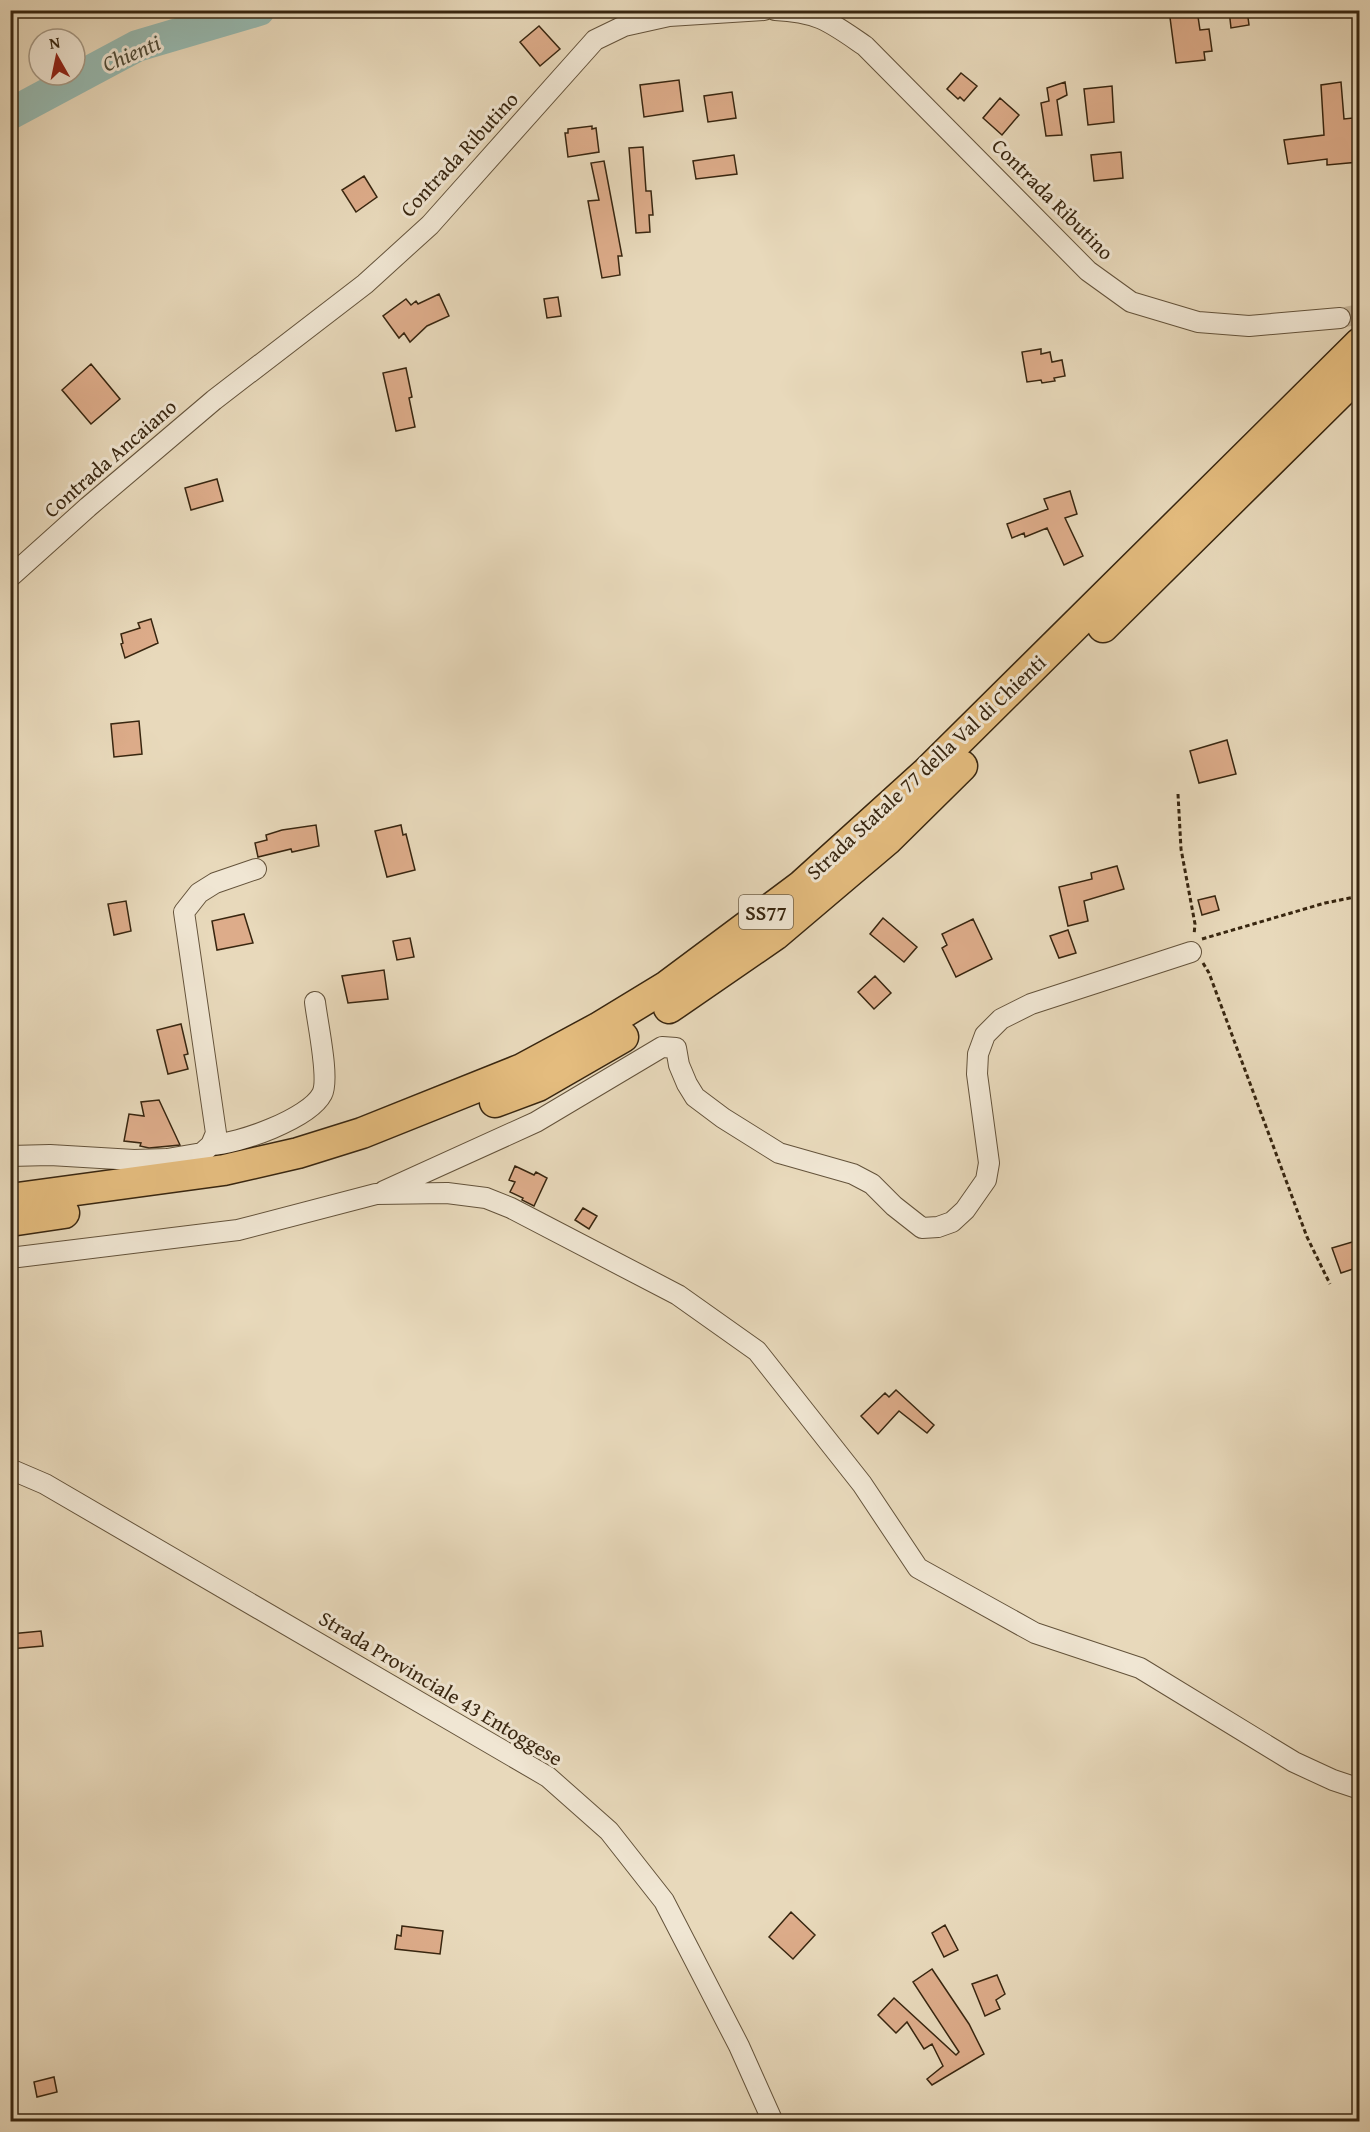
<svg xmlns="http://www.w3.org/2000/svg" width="1370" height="2132" font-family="'Gentium Book Plus',serif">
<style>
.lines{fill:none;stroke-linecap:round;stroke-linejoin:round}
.river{stroke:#97bab1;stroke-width:32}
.building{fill:#ddac8a;stroke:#382610;stroke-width:1.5}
.minor-tunnel{stroke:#c5b599;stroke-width:20;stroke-dasharray:20 10;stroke-linecap:butt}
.minor-casing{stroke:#64533b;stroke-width:22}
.highway-casing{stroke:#382610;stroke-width:33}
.path{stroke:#382610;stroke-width:3;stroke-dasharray:4.5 3;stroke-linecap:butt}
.minor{stroke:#f0e6d3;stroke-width:20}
.highway{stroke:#e4bc7e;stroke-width:30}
.labels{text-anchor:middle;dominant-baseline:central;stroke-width:6;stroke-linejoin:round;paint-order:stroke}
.shield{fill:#f0e6d3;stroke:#6f604a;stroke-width:1.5}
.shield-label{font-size:20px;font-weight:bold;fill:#382610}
.street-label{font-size:21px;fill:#382610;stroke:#f0e6d3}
.water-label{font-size:22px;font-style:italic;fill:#504b38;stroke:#f0e6d3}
</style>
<rect width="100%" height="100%" fill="#e8d9bb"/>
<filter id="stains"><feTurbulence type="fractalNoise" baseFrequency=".00333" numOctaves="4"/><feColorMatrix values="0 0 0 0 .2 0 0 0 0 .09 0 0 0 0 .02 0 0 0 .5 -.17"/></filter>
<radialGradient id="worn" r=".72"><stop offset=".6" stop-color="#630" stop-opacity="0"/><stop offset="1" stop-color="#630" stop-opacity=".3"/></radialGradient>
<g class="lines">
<!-- river -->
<path class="river" d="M10,114L137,46L259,10"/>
</g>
<!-- building -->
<path class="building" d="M1169,10H1197L1200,30L1209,29L1212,51L1204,52L1205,60L1176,63Z
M1229,10H1247L1249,25L1231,28Z
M539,26L560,49L540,66L520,42Z
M961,73L977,86L964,101L960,97L958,99L947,89Z
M679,80L683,111L644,117L640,85Z
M1065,82L1067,95L1057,100L1062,135L1046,136L1041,103L1049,101L1047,88Z
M1341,82L1344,119L1353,118L1355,138L1359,137V162L1327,165V159L1288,164L1284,140L1324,135L1321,85Z
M1112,86L1114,122L1088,125L1084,89Z
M732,92L736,118L708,122L704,96Z
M1000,98L1019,115L1002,135L983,118Z
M592,126V129L596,128L599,152L568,157L565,133H568V129Z
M643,147L646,191H651L653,215H649L650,232L636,233L629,148Z
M1121,152L1123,178L1094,181L1091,155Z
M734,155L737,174L696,179L693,161Z
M604,161L622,256H618L620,275L602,278L588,201L599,200L591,163Z
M364,176L377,197L356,212L342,190Z
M439,294L449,316L427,326L410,342L404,333L399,338L383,316L406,299L411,305L416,301L418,304Z
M558,297L561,316L547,318L544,299Z
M1041,349V354L1050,352L1052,362L1062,360L1065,376L1054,378L1055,381L1042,383L1041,380L1027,382L1022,352Z
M91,364L120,399L91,424L62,390Z
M406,368L412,397L409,398L415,427L396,431L383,373Z
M217,479L223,501L191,510L185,488Z
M1070,491L1077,514L1065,518L1083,556L1064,565L1047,528L1025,537L1024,533L1012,538L1007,524L1048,509L1044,499Z
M151,619L158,643L125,658L121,644L123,643L121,634L140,628L138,623Z
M139,721L142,754L114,757L111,724Z
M1227,740L1236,774L1199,783L1190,751Z
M316,825L319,846L292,852L291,849L258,857L255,843L267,840L266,835L282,830Z
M401,825L403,835L406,834L415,870L387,877L375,831Z
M1117,866L1124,889L1084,901L1088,921L1068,926L1059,887L1092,879L1091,873Z
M1215,896L1219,910L1202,915L1198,900Z
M126,901L131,931L114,935L108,904Z
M244,914L253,943L217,950L212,921Z
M883,918L917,947L904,962L870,934Z
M973,919L992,959L956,977L942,948L947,945L942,934Z
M1068,930L1076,953L1059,958L1050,936Z
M410,938L414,957L397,960L393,941Z
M384,970L388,999L348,1003L342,976Z
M875,976L891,993L874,1009L858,992Z
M181,1024L188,1054L184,1055L188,1069L168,1074L157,1030Z
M159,1100L180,1145L149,1148L140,1146L141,1143L124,1141L129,1114L144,1116L141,1102Z
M515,1166L534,1175L536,1172L547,1178L534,1206L522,1200L523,1198L510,1192L515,1182L509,1180Z
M583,1208L597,1216L589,1229L575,1220Z
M1359,1240V1267L1341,1273L1332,1248Z
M896,1390L934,1425L927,1433L899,1411L878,1434L861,1416L885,1393L889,1397Z
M41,1631L43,1646L10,1649V1634Z
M791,1912L815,1935L793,1959L769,1937Z
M945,1925L958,1950L944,1957L932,1933Z
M402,1926L443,1931L440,1954L395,1949L397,1935L401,1936Z
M932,1969L969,2024L984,2054L932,2085L927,2079L943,2066L932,2044L924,2049L907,2022L896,2033L878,2015L894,1998L956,2055L959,2052L913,1982Z
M997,1975L1005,1994L996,2000L1000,2009L985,2016L972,1984Z
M54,2077L57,2092L37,2097L34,2082Z"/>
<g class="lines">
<!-- minor-tunnel -->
<path class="minor-tunnel" d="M1340,318L1360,314"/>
<!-- minor casing -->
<g class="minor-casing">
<path id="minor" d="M775,10C819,12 830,22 865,46L1088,271L1131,302L1198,322L1249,326L1340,318
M10,577L88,507L214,400L365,284L430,225L595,40L624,26L669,16L764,10
M211,1145C238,1144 309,1119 322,1094C330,1079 317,1021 315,1002
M10,1156L50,1155L134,1160L167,1159L202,1153L211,1145L216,1133L184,912L199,893L215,883L256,869
M384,1191L536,1122L662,1047L676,1048L679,1065L687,1084L695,1097L723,1118L779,1153L853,1174L872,1184L894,1206L922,1228L938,1227L952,1222L965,1210L986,1180L989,1163L977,1074L978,1054L985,1035L1001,1019L1031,1004L1191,952
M10,1258L238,1230L376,1194L447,1193L486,1198L511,1208L678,1295L757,1351L862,1484L918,1568L1035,1633L1140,1668L1294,1762L1333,1780L1360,1789
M10,1469L45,1484L548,1777L609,1831L664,1901L739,2046L773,2122"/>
</g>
<!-- highway casing -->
<g class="highway-casing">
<path id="highway" d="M1103,627L1360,373
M669,1008L775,935L887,840L962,766
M495,1102L538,1086L623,1037
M10,1199L224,1170L298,1153L362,1133L522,1069L598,1028L667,986L801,886L927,772L1360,343
M10,1221L64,1213"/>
</g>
<!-- path -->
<path class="path" d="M1178,794L1181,849L1195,924L1194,935
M1202,939L1325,903L1360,896
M1203,963L1209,973L1307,1237L1330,1284"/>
<!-- minor -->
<use href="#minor" class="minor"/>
<!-- highway -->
<use href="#highway" class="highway"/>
</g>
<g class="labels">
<!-- shield labels -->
<rect class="shield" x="739" y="895" width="54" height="34" rx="4.5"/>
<g class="shield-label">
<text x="766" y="912">SS77</text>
</g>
<!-- street labels -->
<g class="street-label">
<text transform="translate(459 154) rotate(-47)">Contrada Ributino</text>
<text transform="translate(1053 199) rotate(45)">Contrada Ributino</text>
<text transform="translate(110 458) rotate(-41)">Contrada Ancaiano</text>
<text transform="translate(926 767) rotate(-43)">Strada Statale 77 della Val di Chienti</text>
<text transform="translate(441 1688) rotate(31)">Strada Provinciale 43 Entoggese</text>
</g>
<!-- water labels -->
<g class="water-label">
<text transform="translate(131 53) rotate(-23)">Chienti</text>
</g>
</g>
<!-- margin -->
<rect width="1370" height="2132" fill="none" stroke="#e8d9bb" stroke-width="36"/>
<rect x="12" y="12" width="1346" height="2108" fill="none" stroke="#382610" stroke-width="3"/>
<rect x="18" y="18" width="1334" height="2096" fill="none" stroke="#382610" stroke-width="1.5"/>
<!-- north arrow -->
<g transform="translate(57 57) rotate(351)"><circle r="28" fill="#f0e6d3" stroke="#a69985" stroke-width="1.5"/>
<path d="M0-4.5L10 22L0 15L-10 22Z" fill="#8f2418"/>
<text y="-9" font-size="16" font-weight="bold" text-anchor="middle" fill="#382610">N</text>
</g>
<rect width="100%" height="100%" filter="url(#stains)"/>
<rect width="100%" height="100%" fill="url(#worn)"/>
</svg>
